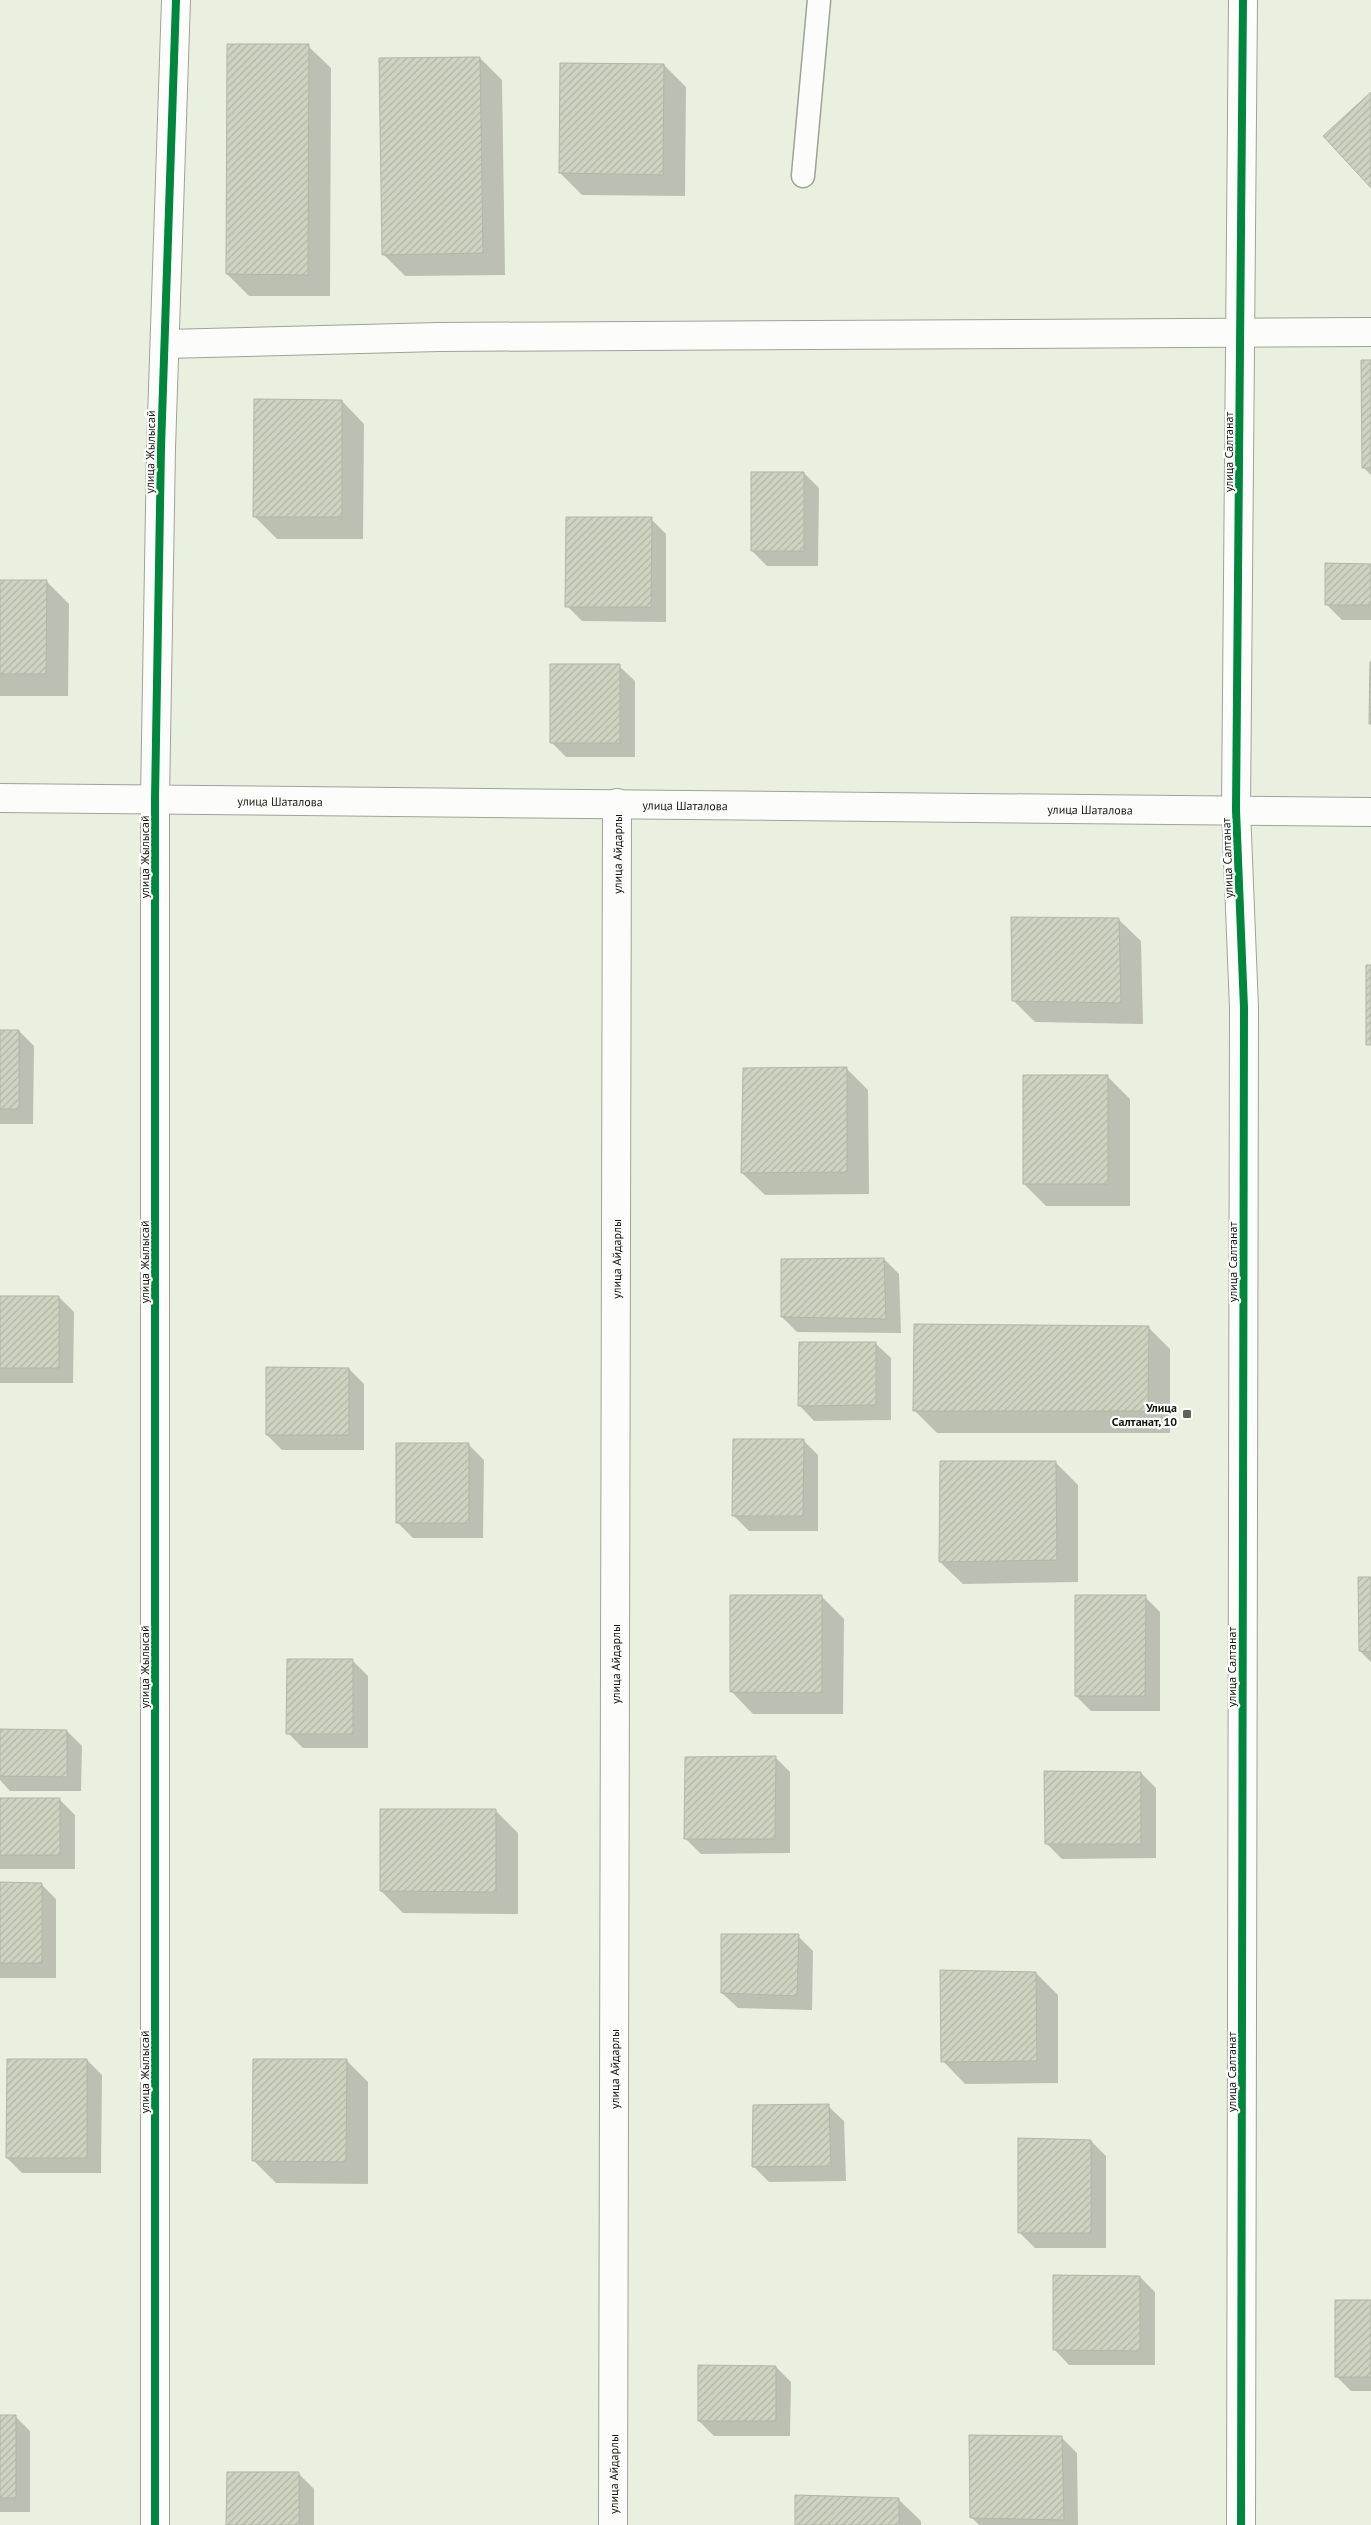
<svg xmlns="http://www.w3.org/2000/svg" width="1371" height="2525" font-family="'PT Sans',sans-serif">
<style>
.shadow{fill:#0003}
.building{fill:url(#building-hatch);stroke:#b1b6a9}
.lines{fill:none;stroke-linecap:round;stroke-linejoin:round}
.lane-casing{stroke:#9fa396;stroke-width:25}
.street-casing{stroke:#9fa396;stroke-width:30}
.lane{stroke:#fcfdfa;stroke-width:22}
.street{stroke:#fcfdfa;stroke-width:28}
.cycleway-casing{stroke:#fff;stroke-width:11}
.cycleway{stroke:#00873e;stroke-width:8}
.poi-dot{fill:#5f6456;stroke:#fff;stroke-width:2}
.labels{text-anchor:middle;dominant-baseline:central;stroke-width:4.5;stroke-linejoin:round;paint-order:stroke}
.street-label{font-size:12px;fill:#14180d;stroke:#fff}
.poi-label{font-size:12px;font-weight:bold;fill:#14180d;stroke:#fff;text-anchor:end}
</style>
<defs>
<pattern id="building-hatch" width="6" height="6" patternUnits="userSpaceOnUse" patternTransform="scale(1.25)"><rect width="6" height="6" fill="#ced4c1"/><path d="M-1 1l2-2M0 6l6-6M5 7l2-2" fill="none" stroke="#b0b5a5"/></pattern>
</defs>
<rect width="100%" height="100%" fill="#eaf0df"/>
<!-- shadow -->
<path class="shadow" d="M308,46L331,68L330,296H249L227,274Z
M480,58L502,80L505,275L405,276L383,254Z
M664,65L686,87L685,196L582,195L560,173Z
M1371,362V475L1363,467Z
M342,401L364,424L363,539H277L255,517Z
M804,473L819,488L818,566H767L752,551Z
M651,519L666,534V622L582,621L567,606Z
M1371,565V620H1342L1327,605Z
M0,581H46L69,604L68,696H0Z
M619,666L635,681V757H566L551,742Z
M1118,919L1141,941L1143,1024L1035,1022L1013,1000Z
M0,1031H19L34,1046L33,1124H0Z
M846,1068L868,1090L869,1194L765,1195L742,1173Z
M1108,1077L1130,1099V1206H1046L1024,1184Z
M884,1259L899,1274L901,1333L797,1332L782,1317Z
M0,1297H59L74,1312L73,1383H0Z
M1148,1327L1170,1349V1433H937L914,1410Z
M875,1343L891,1358V1420L814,1421L799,1405Z
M349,1369L364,1384V1450H282L267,1435Z
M803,1440L818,1455V1531H749L734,1516Z
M469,1445L484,1460L483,1538H413L398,1523Z
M1056,1463L1078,1485V1582L963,1584L940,1562Z
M1371,1578V1662L1360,1651Z
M822,1597L844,1619L843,1714H753L731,1691Z
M1145,1597L1160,1612V1711H1091L1076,1696Z
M353,1661L368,1676V1748H303L288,1733Z
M0,1731H67L82,1746L81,1791H10L0,1780Z
M775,1757L790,1772V1853L701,1854L686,1839Z
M1141,1773L1156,1788V1858L1062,1859L1047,1844Z
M0,1800H60L75,1815V1869H0Z
M495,1810L518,1833V1914L403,1913L381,1891Z
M0,1884H41L56,1899V1978H0Z
M798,1936L813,1951L812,2010L738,2008L722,1993Z
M1036,1973L1058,1995V2083L965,2084L943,2061Z
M87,2060L102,2075L101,2173H22L7,2158Z
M346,2060L368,2082V2184L276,2183L254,2161Z
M828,2106L844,2121L846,2181L769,2182L754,2167Z
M1091,2141L1106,2156V2248H1035L1020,2233Z
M1140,2277L1155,2292V2365H1069L1054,2349Z
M1371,2301V2391H1351L1336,2376Z
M776,2367L791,2382L790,2436H714L699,2421Z
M0,2416H15L30,2431V2512H0Z
M1062,2438L1077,2453L1078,2525H979L972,2518Z
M299,2474L314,2489V2525H228Z
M898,2499L921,2521V2525H796Z"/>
<!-- building -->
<path class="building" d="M227,44H309L308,275L226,274Z
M480,57L483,253L382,255L379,58Z
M560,63L664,64L663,175L559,173Z
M1371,92V188L1323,136Z
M1361,360H1371V468H1362Z
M254,399L342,400V517H253Z
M751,472H804V551H751Z
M566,517H652L651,607H565Z
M1325,563L1371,564V605H1325Z
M0,580H47L46,674H0Z
M1370,662H1371V724H1369Z
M550,664H620V743H550Z
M1011,917L1119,918L1121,1003L1012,1001Z
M1366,965H1371V1045H1366Z
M0,1030H19V1109H0Z
M847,1067V1172L741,1173L743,1068Z
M1023,1075H1108V1184H1023Z
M884,1258L886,1319L781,1317V1259Z
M0,1296H59V1368H0Z
M914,1324L1149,1326L1148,1411H913Z
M799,1342H876V1405L798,1406Z
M266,1367L349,1368V1435H266Z
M733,1439H804L803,1516H732Z
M396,1443H469V1523H396Z
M940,1461H1056L1057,1560L939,1562Z
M1358,1577H1371V1652L1359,1651Z
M730,1595H822V1693L730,1692Z
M1075,1595H1146L1145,1696H1075Z
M287,1659H353V1734H286Z
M0,1729L67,1730V1777L0,1776Z
M776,1756L775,1839H684L685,1757Z
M1044,1771L1141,1772V1844H1045Z
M0,1798H60V1855H0Z
M380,1809H496V1892L380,1891Z
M0,1882L42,1883V1963H0Z
M721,1934H799L797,1996L721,1993Z
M940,1970L1036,1972L1037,2061L941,2062Z
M7,2059H87V2158H6Z
M253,2059H347L346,2162L252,2161Z
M829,2104L831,2166L752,2167L753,2105Z
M1018,2138L1091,2140V2233H1018Z
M1053,2275L1140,2276V2351L1053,2350Z
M1335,2300H1371V2377H1335Z
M698,2365L776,2366V2421H698Z
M0,2415H16V2498H0Z
M969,2435L1062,2436L1064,2520L970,2518Z
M227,2472H299V2525H226Z
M795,2495L899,2498V2525H795Z"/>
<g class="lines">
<!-- lane casing -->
<g class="lane-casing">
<path id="lane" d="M803,176L819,0"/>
</g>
<!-- street casing -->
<g class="street-casing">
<g id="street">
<path d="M165,344L439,337L1371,332"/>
<path id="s1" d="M0,798L1371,812"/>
<path d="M155,2525V799L161,448L176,0"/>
<path id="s2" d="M613,2525L617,803"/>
<path d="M1241,2525L1244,1008L1236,810L1243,0"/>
</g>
</g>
<!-- lane -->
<use href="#lane" class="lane"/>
<!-- street -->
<use href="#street" class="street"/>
<!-- cycleway casing -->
<g class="cycleway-casing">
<path id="cycleway" d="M155,2525V799L161,448L176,0
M1241,2525L1244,1008L1236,810L1243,0"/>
</g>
<!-- cycleway -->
<use href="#cycleway" class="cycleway"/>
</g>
<!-- markers -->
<rect class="poi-dot" x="1182" y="1409" width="10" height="10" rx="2.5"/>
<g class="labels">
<!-- street labels -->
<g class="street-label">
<text transform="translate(150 452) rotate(-89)">улица Жылысай</text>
<text transform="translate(1228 452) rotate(-90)">улица Салтанат</text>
<text stroke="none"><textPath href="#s1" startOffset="280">улица Шаталова</textPath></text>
<text stroke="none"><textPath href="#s1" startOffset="685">улица Шаталова</textPath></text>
<text stroke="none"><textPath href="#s1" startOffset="1090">улица Шаталова</textPath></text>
<text stroke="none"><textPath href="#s2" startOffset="1671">улица Айдарлы</textPath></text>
<text transform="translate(144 857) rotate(-90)">улица Жылысай</text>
<text transform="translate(1227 858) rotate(-92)">улица Салтанат</text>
<text stroke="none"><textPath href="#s2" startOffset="1266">улица Айдарлы</textPath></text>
<text transform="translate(144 1262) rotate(-90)">улица Жылысай</text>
<text transform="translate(1232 1262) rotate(-90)">улица Салтанат</text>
<text stroke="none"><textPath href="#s2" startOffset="861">улица Айдарлы</textPath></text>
<text transform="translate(144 1667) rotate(-90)">улица Жылысай</text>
<text transform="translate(1231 1667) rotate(-90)">улица Салтанат</text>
<text stroke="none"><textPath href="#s2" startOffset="456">улица Айдарлы</textPath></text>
<text transform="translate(144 2072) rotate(-90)">улица Жылысай</text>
<text transform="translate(1231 2072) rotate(-90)">улица Салтанат</text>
<text stroke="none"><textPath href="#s2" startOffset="51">улица Айдарлы</textPath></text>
</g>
<!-- poi labels -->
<g class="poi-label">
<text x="1177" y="1407">Улица<tspan x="1177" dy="14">Салтанат, 10</tspan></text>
</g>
</g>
</svg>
